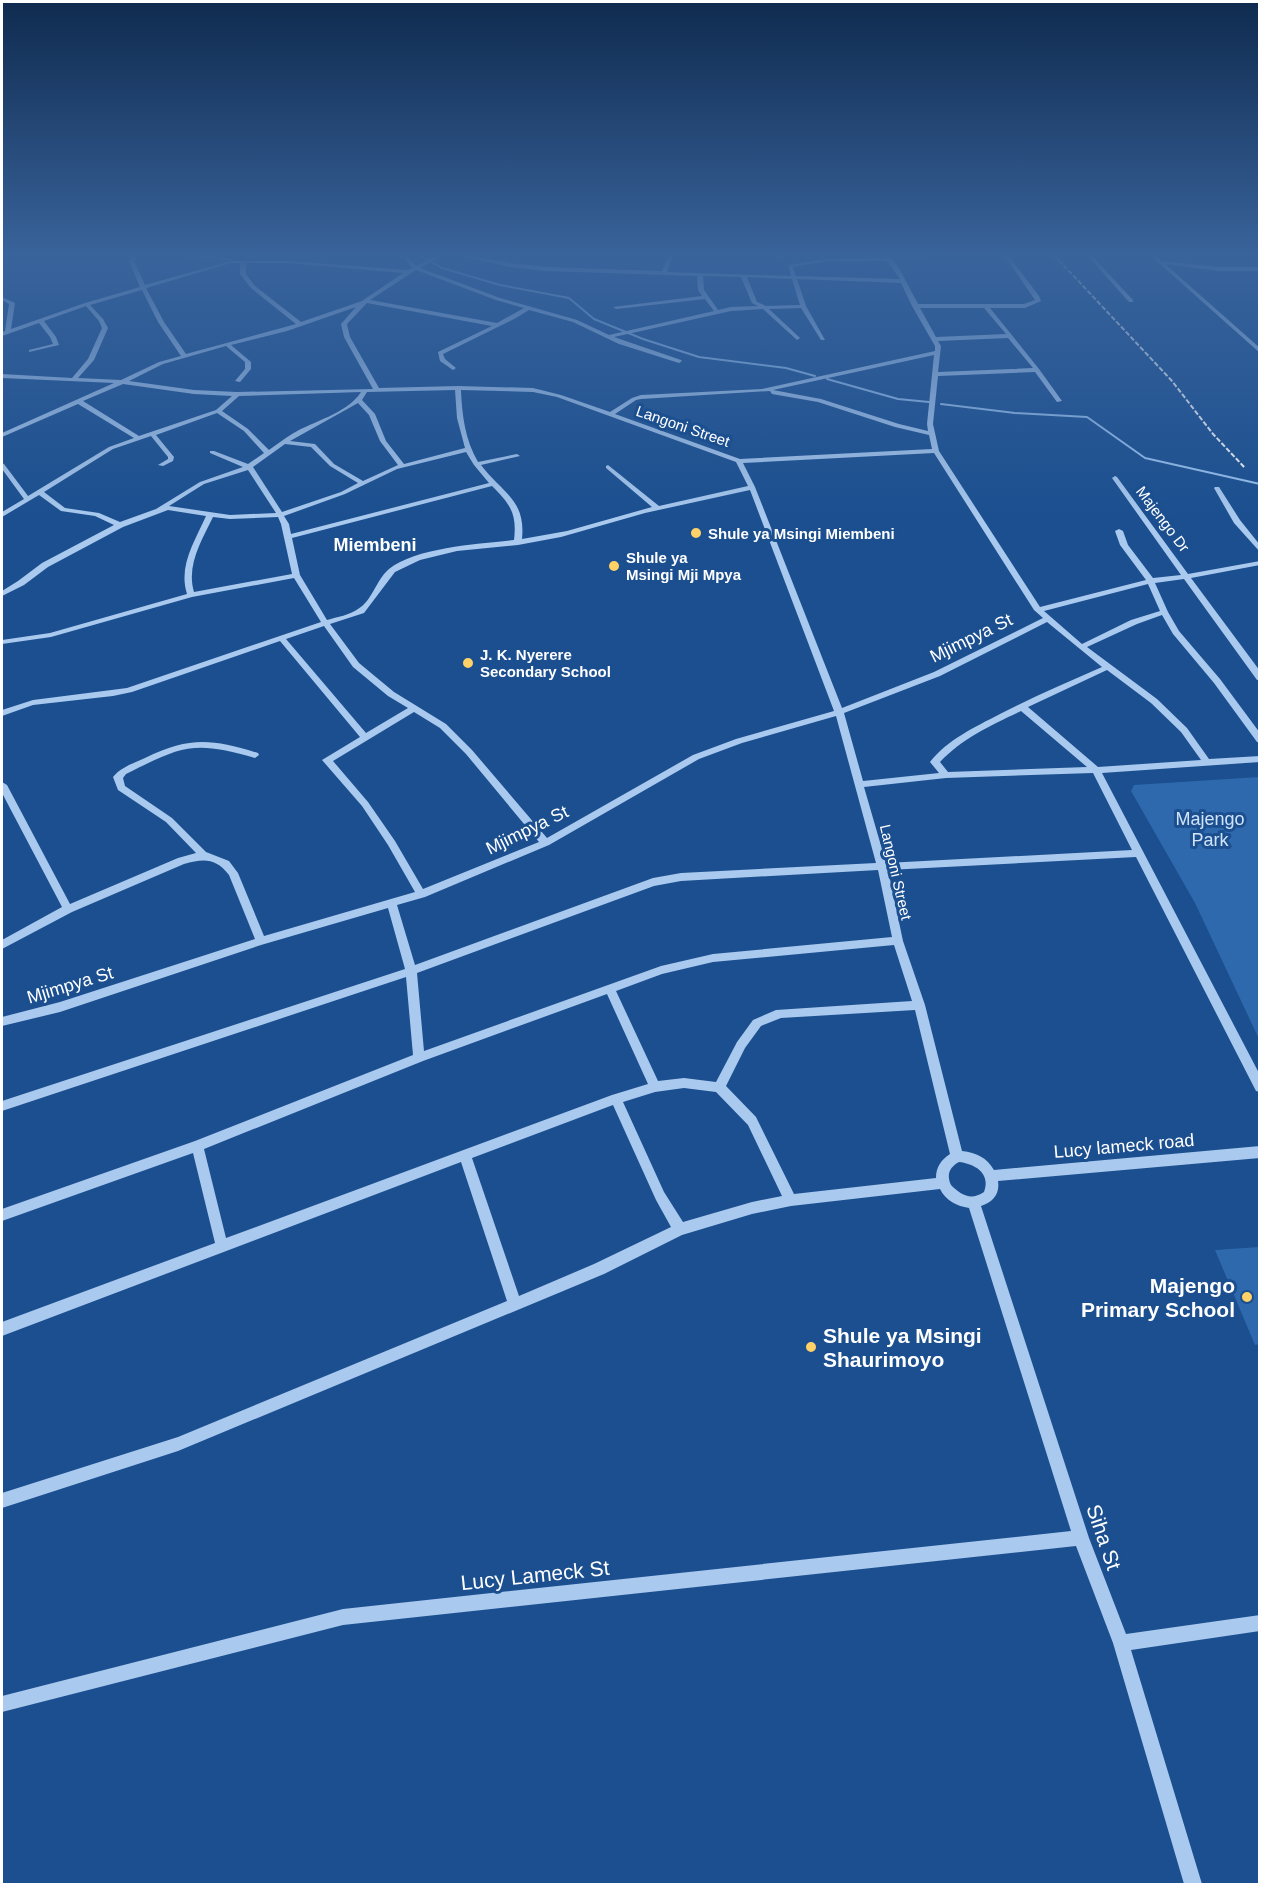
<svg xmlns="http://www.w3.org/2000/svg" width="1261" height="1886" font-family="Helvetica,sans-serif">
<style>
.green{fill:#2e69ad}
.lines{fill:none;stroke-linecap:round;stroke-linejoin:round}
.stream{stroke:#9cc4f0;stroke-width:2}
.minor{fill:#a9c9ee;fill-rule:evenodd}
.rail{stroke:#fff;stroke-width:2;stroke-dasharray:5 2;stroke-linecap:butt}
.poi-dot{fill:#ffd166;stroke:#1b4f8f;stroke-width:2}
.labels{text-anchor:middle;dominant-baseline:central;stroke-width:6;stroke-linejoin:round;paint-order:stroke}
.far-street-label{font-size:15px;fill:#fff;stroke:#1b4f8f}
.far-poi-label{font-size:15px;font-weight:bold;fill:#fff;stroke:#1b4f8f;text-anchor:start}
.far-quarter-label{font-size:18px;font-weight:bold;fill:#fff;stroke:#1b4f8f}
.street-label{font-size:18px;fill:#fff;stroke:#1b4f8f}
.park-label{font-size:18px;fill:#cfe3fa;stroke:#1b4f8f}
.near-poi-label{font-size:21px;font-weight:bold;fill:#fff;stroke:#1b4f8f;text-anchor:end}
.near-street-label{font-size:21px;fill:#fff;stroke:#1b4f8f}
</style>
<rect width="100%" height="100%" fill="#1b4f8f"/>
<!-- green -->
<path class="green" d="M1259,777H1260L1259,1039L1195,903L1131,791L1134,785Z
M1259,1247L1260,1344L1255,1345L1215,1250Z"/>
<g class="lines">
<!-- stream -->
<path class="stream" d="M419,255L442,268L500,285L569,298L594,319L643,339L699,357L786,368L815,376
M827,379L898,399L929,402
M941,404L1015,413L1087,417L1145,458L1260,484"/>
<!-- minor -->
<path class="minor" d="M134,255H138L134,261L145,285L231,261H288L408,270L412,268L402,255H406L416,266L438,255H443L420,268L500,298L577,320L609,335L714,311L705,299L616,309L613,307L702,296L698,290L697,276L547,271L510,267L459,255H466L510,263L547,267L662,271L669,255H673L667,272L791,276L788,265L828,259L885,258L883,255H947L945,256L890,257L898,266L918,304H1024L1035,300L1004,255H1008L1039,296L1041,301L1025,308H990L1039,369L1062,401L1057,402L1035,372L938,376L933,424L939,451L1040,607L1146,580L1120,545L1115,531L1119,529L1123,531L1128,545L1153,578L1181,575L1112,478L1115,476L1117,477L1188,574L1260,561V565L1191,578L1260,671V680H1257L1184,579L1155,583L1168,612L1179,631L1220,679L1260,733V743L1257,742L1214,683L1173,634L1162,615L1137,624L1087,647L1157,699L1187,728L1209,759L1260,756V762L1102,773L1260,1075V1092L1256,1091L1136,857L888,870L903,941L925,1005L962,1151C977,1153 986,1157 994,1170L1260,1146V1158L998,1181C1000,1194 993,1202 981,1206L1089,1538L1126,1634L1260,1615V1631L1131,1650L1202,1884H1184L1113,1643L1076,1546L343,1625L2,1712V1696L343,1609L1071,1531L969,1208C957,1206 946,1201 940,1189L791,1206L752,1214L682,1235L604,1274L178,1451L2,1508V1493L178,1437L507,1301L461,1162L2,1336V1322L215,1243L193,1153L2,1221V1209L195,1141L413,1055L406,977L2,1111V1101L405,969L388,908L261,945L60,1012L2,1026V1017L60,1002L255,939L229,875C215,857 203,859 184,864L72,912L2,949V940L62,907L2,793V782L7,785L70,904L178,858L196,853L166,822L118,790L113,777C121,767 134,763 145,758C190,736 212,739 258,753L259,755L255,758C193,740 182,746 126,774L123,778L125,786L172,818L206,852L229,861L238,873L264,936L415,892L388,845L362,806L322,760L360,737L280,641L132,692L113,696L33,705L2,716V710L33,700L127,688L321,622L294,578L192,597L51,637L2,644V640L50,633L187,594C178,566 195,541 206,516L168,510L123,527L48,567L24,585L2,596V591L18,581L42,563L114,525L95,516L61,511L39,495L2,517V512L24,499L2,469V463L4,464L28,496L109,447L134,438L78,404L2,437V433L114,383L2,378V374L72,378L88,359L102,328L99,321L86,306L44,321L56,337L59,345L29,352V350L53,344L50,337L39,323L2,336V332L5,331L9,304L2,300V297L15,303L11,329L85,303L140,287L129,261ZM828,261H887L900,279L796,276L793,267ZM231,263H240V274L251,288L296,324L186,354L164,322L146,288ZM246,263H288L403,273L362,301L301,322L255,286L246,274ZM416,270L496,300L524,308L497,323L370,300ZM703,276L741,277L752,303L758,306L731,307L718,310L704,290ZM747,277L792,279L800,305L766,306L757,302ZM797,279L901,283L912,306L935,346V351L762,389L641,395L632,398L610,412L561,395L533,388L458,386L379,388L350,337L347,324L367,303L492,326L438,352L440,361L453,370L456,368L445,359L443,354L516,318L529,310L573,322L619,344L679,363L682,361L681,360L614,337L731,311L763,309L797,340L800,338L799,337L769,309L801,308L821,340H825L806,306ZM142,290L158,322L181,356L159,362L121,380L78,378L94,360L108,328L103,319L90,305ZM356,307L341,324L344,337L373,389L237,392L194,390L129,381L163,364L226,346L245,362V369L235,381L240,382L251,369V362L231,345L287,331ZM920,308H984L1006,334L936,337ZM1008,338L1033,368L938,372L941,346L938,341ZM934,355L927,424L928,431L899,424L821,399L773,390ZM123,384L194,394L232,396L216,410L139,436L83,401ZM455,390L457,418L465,448L404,464L386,441L375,414L362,400L367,392ZM461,390L533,392L557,397L736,462L748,486L659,506L608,465L606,466V468L652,507L567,531L522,539C526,499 502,493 481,465L520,456L517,454L478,462C465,440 462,415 461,390ZM770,391L772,394L818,402L895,427L929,435L932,449L740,459L615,414L636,400L641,399ZM361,392C347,414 313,421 292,434C284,439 277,444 269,450L248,429L222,411L239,396ZM358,403L369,415L380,441L398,465L363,481L334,464L315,444L290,441ZM217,413L244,431L264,453L248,464L214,451H210V453L243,467L200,482L156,509L120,522L99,513L65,508L44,492L113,449L151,436L168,457V459L158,465L163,466L173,461L174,457L156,435ZM285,444L311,447L330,466L358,483L341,492L282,512L253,467ZM466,452L474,465L489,483L291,534L289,524L284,516L345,494L397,469ZM934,453L1034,610L1043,618L934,672L842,708L755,487L743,463ZM248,470L276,513L230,515L169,506L204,484ZM492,486C511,505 517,514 514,540C480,544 416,547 389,569C376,580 372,601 358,609C350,615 337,617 327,620L300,575L292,538ZM750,490L834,711L736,739L693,755L547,838L472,750L446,724L394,692L359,663L330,624L364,613L395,572L420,560L457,551L518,545L561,537L645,513ZM213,517L230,519L278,517L281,524L292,574L194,592C186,565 202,540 213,517ZM1148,584L1160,611L1131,620L1082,644L1044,611ZM1047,622L1102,667C1068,682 1033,697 1000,714C975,727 947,740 930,762L939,773L863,781L844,713L940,676ZM324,626L353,667L388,696L408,708L366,733L286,639ZM1107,670L1151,703L1181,732L1201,760L1098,767L1028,707ZM1021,711L1087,767L948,772L940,762C961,739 993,724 1021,711ZM414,712L440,728L466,754L539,842L423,889L395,841L368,802L333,761ZM836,716L876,863L681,873L653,878L415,965L397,905L425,897L549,845L699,759L742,743ZM1093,773L1132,850L886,863L864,787L946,778ZM878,870L892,937L713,954L661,966L424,1051L417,973L654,886L681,881ZM894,945L912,1001L776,1010L753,1020L737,1042L716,1082L684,1078L658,1081L616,991L662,974L713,962ZM607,994L648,1084L612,1095L226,1238L204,1149L423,1061ZM915,1010L950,1154C941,1160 936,1167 936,1178L794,1194L756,1117L726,1086L745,1048L761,1026L781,1018ZM684,1088L716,1092L748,1125L782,1196L752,1202L683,1222L664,1192L623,1102L655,1092ZM613,1105L656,1200L671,1227L594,1264L519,1296L472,1158ZM959,1162C975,1164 991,1173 984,1192C971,1201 961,1195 951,1185C946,1174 950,1167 959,1162Z
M182,255L232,259L230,260L184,256Z
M782,255H786L785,259L781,258Z
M1087,255H1091L1133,300V302H1129Z
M1150,255H1154L1161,261L1219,267H1260V271H1219L1165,264L1260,348V353Z
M1215,487H1219L1240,520L1260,545V552L1234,523L1214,488Z"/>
<!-- rail -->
<path class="rail" d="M1054,255L1172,381L1213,434L1245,468"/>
</g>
<!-- sky -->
<linearGradient id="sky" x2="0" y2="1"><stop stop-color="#0f2b4f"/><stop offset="0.49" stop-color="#39639b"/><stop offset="1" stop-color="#39639b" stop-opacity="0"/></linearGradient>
<rect width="1261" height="519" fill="url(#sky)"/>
<!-- markers -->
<g class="poi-dot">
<circle cx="696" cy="533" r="6"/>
<circle cx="614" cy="566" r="6"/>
<circle cx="468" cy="663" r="6"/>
<circle cx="1247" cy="1297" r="6"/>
<circle cx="811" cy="1347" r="6"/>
</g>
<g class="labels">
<!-- far-street labels -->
<g class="far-street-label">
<text transform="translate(683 426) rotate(19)">Langoni Street</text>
<text transform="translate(1163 519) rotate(53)">Majengo Dr</text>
<text transform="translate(896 872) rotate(77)">Langoni Street</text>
</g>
<!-- far-poi labels -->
<g class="far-poi-label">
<text x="708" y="533">Shule ya Msingi Miembeni</text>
<text x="626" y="557">Shule ya<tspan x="626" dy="17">Msingi Mji Mpya</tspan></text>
<text x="480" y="654">J. K. Nyerere<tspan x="480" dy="17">Secondary School</tspan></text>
</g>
<!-- far-quarter labels -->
<g class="far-quarter-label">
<text x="375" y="545">Miembeni</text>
</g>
<!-- street labels -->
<g class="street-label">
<text transform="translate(971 638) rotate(-26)">Mjimpya St</text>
<text transform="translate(527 830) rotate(-26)">Mjimpya St</text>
<text transform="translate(70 985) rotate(-17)">Mjimpya St</text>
<text transform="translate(1124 1146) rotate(-5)">Lucy lameck road</text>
</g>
<!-- park labels -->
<g class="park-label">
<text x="1210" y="819">Majengo<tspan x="1210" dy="21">Park</tspan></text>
</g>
<!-- near-poi labels -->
<g class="near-poi-label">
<text x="1235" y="1285">Majengo<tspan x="1235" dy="24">Primary School</tspan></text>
<text x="823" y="1335" text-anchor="start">Shule ya Msingi<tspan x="823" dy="24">Shaurimoyo</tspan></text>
</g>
<!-- near-street labels -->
<g class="near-street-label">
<text transform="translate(1104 1537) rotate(71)">Siha St</text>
<text transform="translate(535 1575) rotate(-6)">Lucy Lameck St</text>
</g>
</g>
<!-- border -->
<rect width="1261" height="1886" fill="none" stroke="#ffffff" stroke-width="6"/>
</svg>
